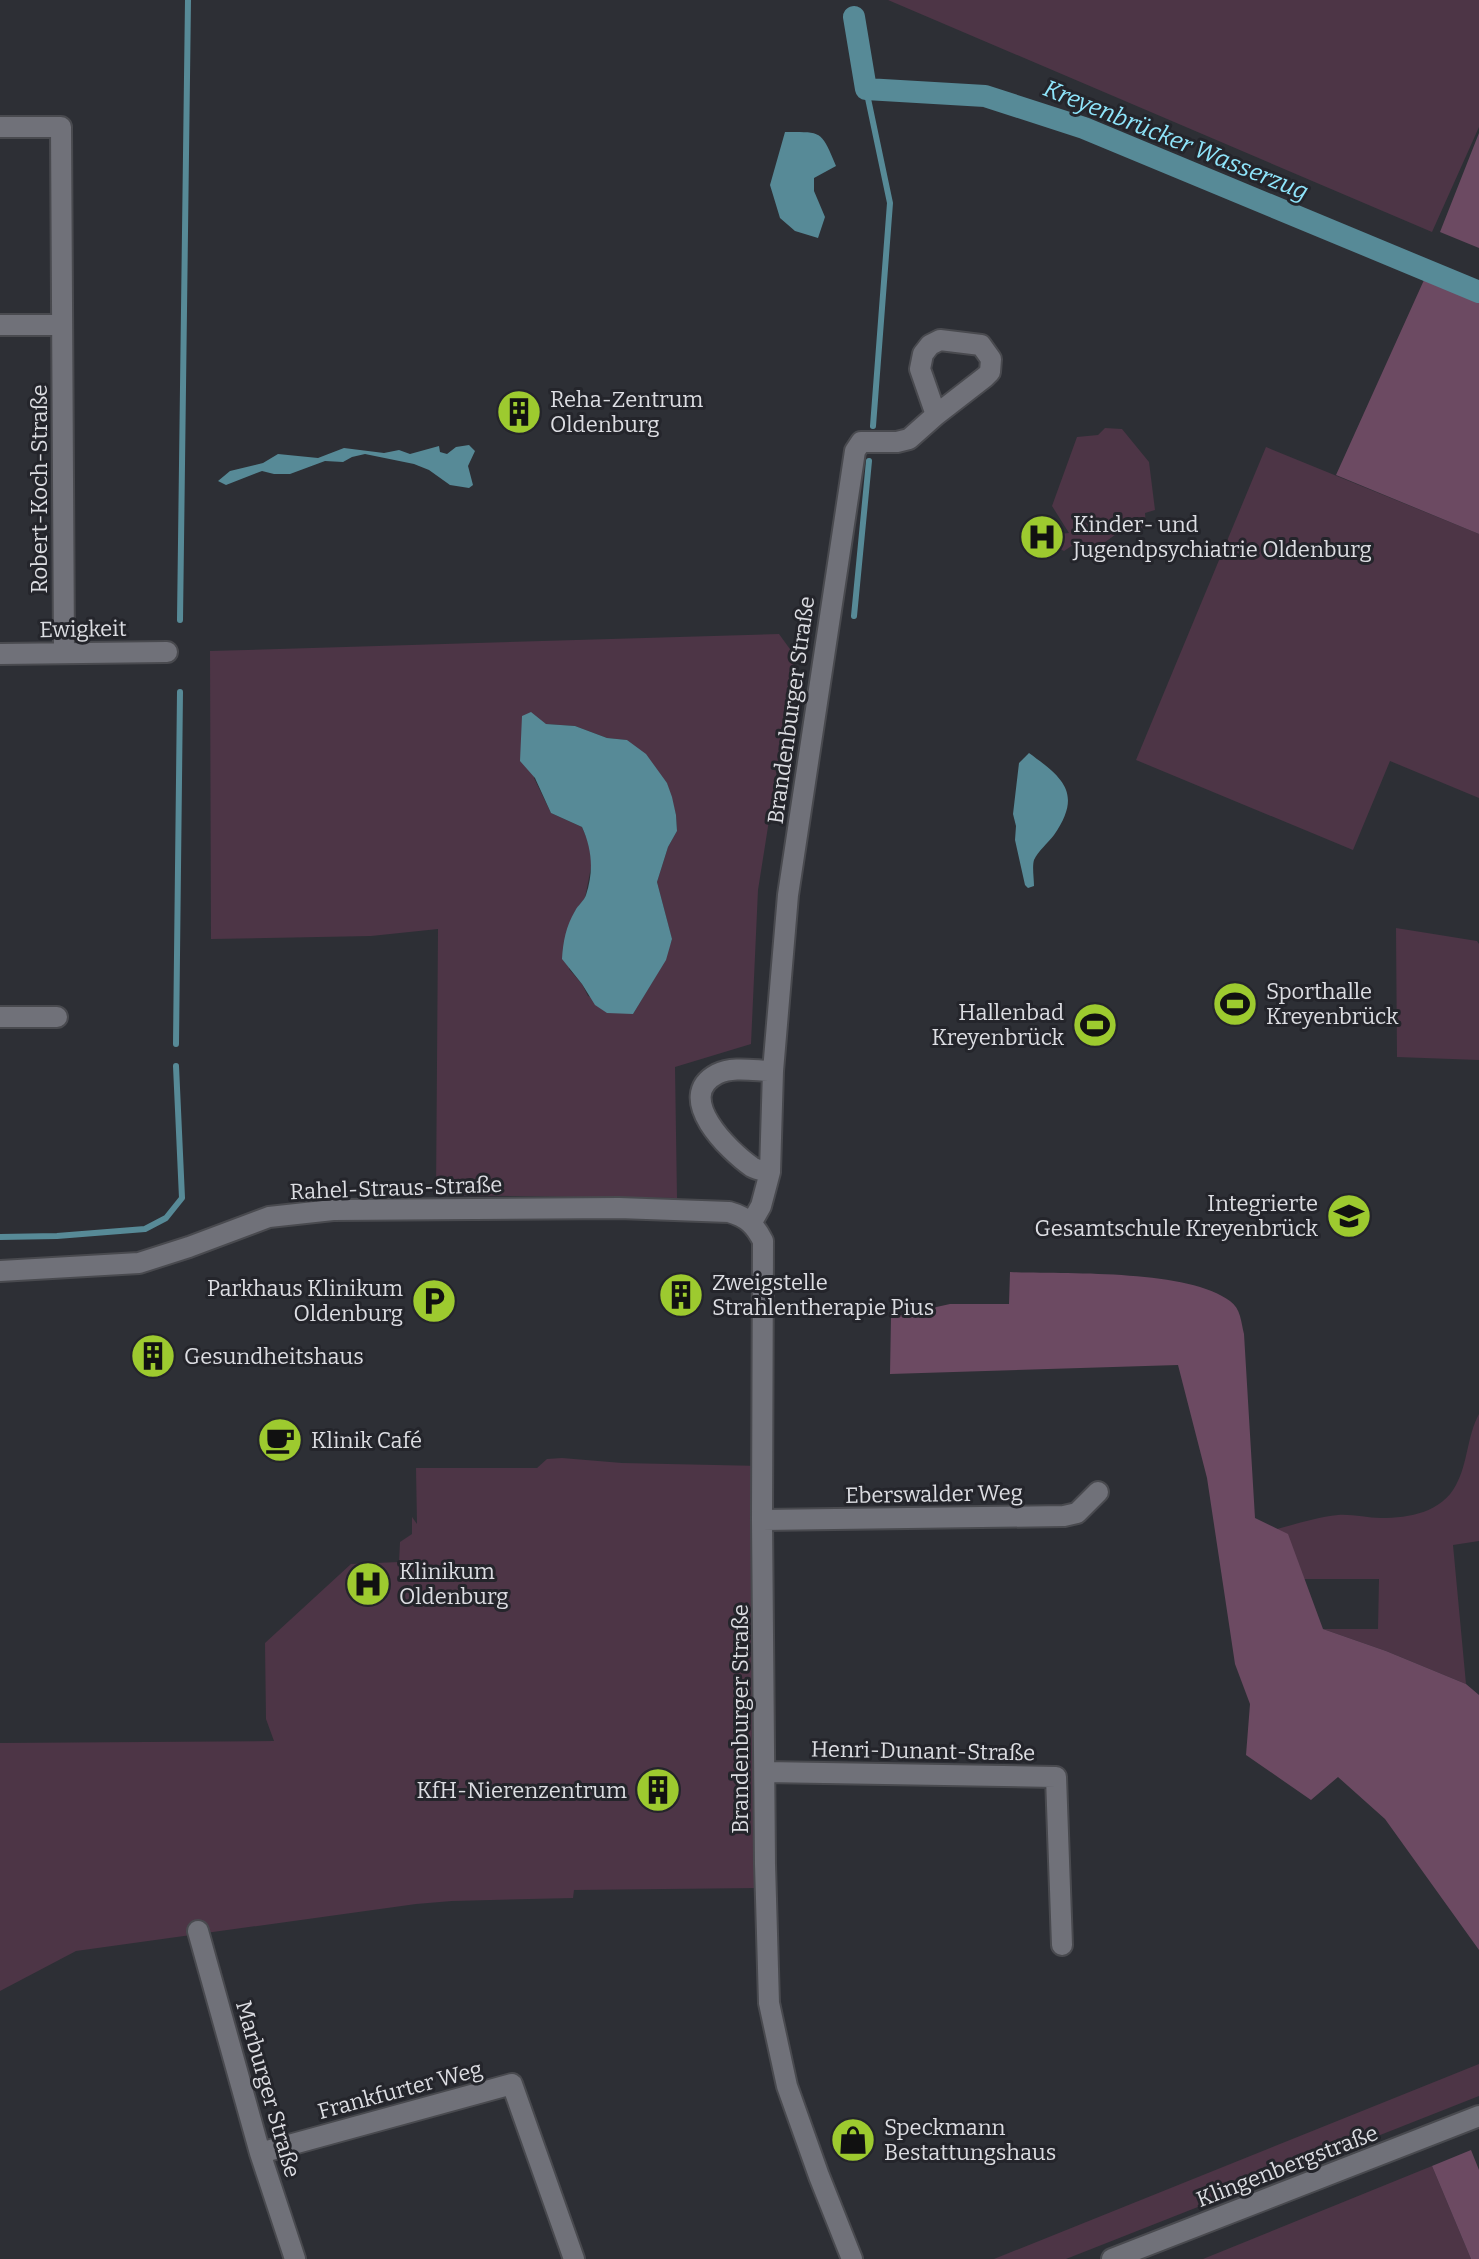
<svg xmlns="http://www.w3.org/2000/svg" width="1479" height="2259" font-family="Bitter,serif">
<style>
.green{fill:#4d3546;fill-rule:evenodd}
.forest{fill:#6c4a62}
.water{fill:#578a97}
.lines{fill:none;stroke-linecap:round;stroke-linejoin:round}
.stream{stroke:#578a97;stroke-width:6}
.canal{stroke:#578a97;stroke-width:22}
.minor-casing{stroke:#494a4f;stroke-width:24}
.minor{stroke:#707179;stroke-width:20}
.labels{text-anchor:middle;dominant-baseline:central;stroke-width:6;stroke-linejoin:round;paint-order:stroke}
.poi-label{font-size:22px;fill:#dcdde2;stroke:#24252b;text-anchor:start}
.street-label{font-size:22px;fill:#dcdde2;stroke:#24252b}
.water-label{font-size:24px;font-style:italic;fill:#8fe5fb;stroke:#24252b}
</style>
<rect width="100%" height="100%" fill="#2d2f35"/>
<!-- green -->
<path class="green" d="M888,0H1479V127L1432,232Z
M1105,428L1122,429L1149,462L1155,510L1145,513L1146,526L1138,529L1133,522L1101,545L1079,541L1064,551L1048,543L1050,535L1069,533L1052,506L1077,437L1098,435Z
M1266,447L1479,534V798L1390,761L1353,850L1136,760Z
M779,634L795,656L758,890L751,1044L675,1067L677,1198L436,1195L438,929L371,936L211,939L210,651ZM546,724L575,726L607,738L627,740L667,783L676,815L677,831L668,847L657,882L672,940L657,974L633,1014L588,996L582,984L569,969L575,911L585,898L592,862L590,846L582,827L551,813L534,778Z
M1396,928L1477,941L1479,944V1060L1397,1057Z
M1479,1414V1541L1453,1545L1466,1684L1386,1651L1323,1629H1378L1379,1579H1304L1277,1529C1297,1524 1317,1517 1338,1515C1352,1514 1367,1518 1381,1518C1410,1518 1442,1512 1456,1485C1468,1463 1467,1436 1479,1414Z
M562,1458L622,1463L762,1466L758,1888L574,1890L573,1898L452,1901L416,1904L76,1951L0,1991V1743L274,1741L266,1719L265,1643L351,1564L399,1562L400,1542L412,1534V1517L417,1524L416,1468H537L547,1459Z
M1479,2064V2096L1066,2259H994Z
M1432,2166L1471,2259H1203Z"/>
<!-- forest -->
<path class="forest" d="M1479,133V248L1440,232Z
M1424,280L1479,302V534L1336,475Z
M1010,1272C1065,1274 1188,1269 1230,1301C1241,1309 1241,1322 1244,1334L1255,1518L1288,1534L1323,1629L1386,1651L1466,1684L1479,1695V1950L1385,1819L1338,1777L1311,1800L1246,1755L1250,1704L1235,1664L1207,1478L1178,1365L890,1374L891,1317L950,1304H1009Z
M1471,2150L1479,2170V2259H1471L1432,2166Z"/>
<!-- water -->
<path class="water" d="M785,132C822,132 821,130 836,166L814,178V191L825,217L818,238L795,231L780,218L770,185Z
M469,445L475,451L468,466L473,485L469,488L450,485L429,470L414,464L365,454L352,457L343,462L325,461L290,474H274L262,471L226,485L218,481L230,471L263,463L278,454L318,458L344,448L384,453L399,450L410,454L439,446L440,452L447,454L456,447Z
M531,712L546,724L575,726L607,738L627,740L646,754L667,783L672,797L676,815L677,831L668,847L657,882L672,939L666,960L633,1014L607,1013L595,1005L582,984L562,959C563,942 566,926 575,911C578,905 584,901 586,895C594,871 592,849 582,827L551,813L535,778L520,761L522,716Z
M1029,753C1063,778 1083,793 1054,835C1048,843 1038,851 1034,860C1032,867 1034,878 1034,886L1028,888L1025,885L1015,840L1016,826L1013,814L1019,763Z"/>
<g class="lines">
<!-- stream -->
<path class="stream" d="M866,89L890,203L873,426
M854,616L869,461
M180,620L188,0
M176,1044L180,692
M0,1237L57,1236L145,1229L166,1218L182,1198L176,1066"/>
<!-- canal -->
<path class="canal" d="M854,17L866,89L985,96L1084,128L1479,292"/>
<!-- minor casing -->
<g class="minor-casing">
<path id="minor" d="M0,127H61L64,653
M0,325H62
M0,654L167,652
M0,1017H57
M770,1172C764,1171 757,1170 752,1167C729,1151 673,1097 717,1074C733,1066 756,1071 773,1071
M752,1222L761,1206L770,1172L773,1071L788,895L855,451L861,442H897L909,439L936,415L985,377L990,372L991,359L981,345L940,340L930,345L923,354L920,369L936,415
M0,1271L139,1263L189,1247L269,1217L333,1210L619,1208L729,1212C747,1217 755,1225 763,1241L762,1520L765,1864L769,2003L787,2086L819,2176L852,2259
M762,1520L1064,1516L1077,1513L1098,1492
M765,1772L1056,1777L1062,1945
M198,1931L260,2153L295,2259
M260,2153L512,2084L574,2259
M1112,2259L1479,2116"/>
</g>
<!-- minor -->
<use href="#minor" class="minor"/>
</g>
<!-- icons -->
<defs>
<g id="building-disc" transform="scale(2.3)"><circle r="9.5" fill="#9dca2f" stroke="#24252b"/><path d="M-4-6H4V6H1V3H-1V6H-4ZM-2.5-4.3h1.7v1.8h-1.7ZM.8-4.3h1.7v1.8H.8ZM-2.5-1h1.7V.8h-1.7ZM.8-1h1.7V.8H.8Z" fill="#111"/></g>
<g id="hospital-disc" transform="scale(2.3)"><circle r="9.5" fill="#9dca2f" stroke="#24252b"/><path d="M-5-5h3v3.5h4V-5h3V5h-3V1.5h-4V5h-3Z" fill="#111"/></g>
<g id="stadium-disc" transform="scale(2.3)"><circle r="9.5" fill="#9dca2f" stroke="#24252b"/><path d="M0-5a6.5 5 0 1 0 0 10a6.5 5 0 1 0 0-10ZM-3.5-1.8h7v3.6h-7Z" fill="#111"/></g>
<g id="school-disc" transform="scale(2.3)"><circle r="9.5" fill="#9dca2f" stroke="#24252b"/><path d="M0-5L7-2L0 1L-7-2ZM-4 1L0 2.5L4 1V4Q0 6-4 4Z" fill="#111"/></g>
<g id="parking-disc" transform="scale(2.3)"><circle r="9.5" fill="#9dca2f" stroke="#24252b"/><path d="M-3.5-5.5H1a3.5 3.5 0 0 1 0 7H-1V5.5H-3.5ZM-1-3.4V-.6H.8a1.4 1.4 0 0 0 0-2.8Z" fill="#111"/></g>
<g id="cafe-disc" transform="scale(2.3)"><circle r="9.5" fill="#9dca2f" stroke="#24252b"/><path d="M-5.5-4.5H6V0H3Q3 3.5 0 3.5H-2.5Q-5.5 3.5-5.5 0ZM3-3.2v2h1.7v-2ZM-6 4.5H4V6H-6Z" fill="#111"/></g>
<g id="shop-disc" transform="scale(2.3)"><circle r="9.5" fill="#9dca2f" stroke="#24252b"/><path d="M-5-2.5h2.3a2.7 3.5 0 0 1 5.4 0H5L5.5 6h-11ZM-1.5-2.5h3a1.5 2.3 0 0 0-3 0Z" fill="#111"/></g>
</defs>
<g fill-rule="evenodd">
<use href="#building-disc" x="519" y="412"/>
<use href="#hospital-disc" x="1042" y="537"/>
<use href="#stadium-disc" x="1235" y="1004"/>
<use href="#stadium-disc" x="1095" y="1025"/>
<use href="#school-disc" x="1349" y="1216"/>
<use href="#building-disc" x="681" y="1295"/>
<use href="#parking-disc" x="434" y="1301"/>
<use href="#building-disc" x="153" y="1356"/>
<use href="#cafe-disc" x="280" y="1440"/>
<use href="#hospital-disc" x="368" y="1584"/>
<use href="#building-disc" x="658" y="1790"/>
<use href="#shop-disc" x="853" y="2140"/>
</g>
<g class="labels">
<!-- poi labels -->
<g class="poi-label">
<text x="550" y="399">Reha-Zentrum<tspan x="550" dy="25">Oldenburg</tspan></text>
<text x="1073" y="524">Kinder- und<tspan x="1073" dy="25">Jugendpsychiatrie Oldenburg</tspan></text>
<text x="1266" y="991">Sporthalle<tspan x="1266" dy="25">Kreyenbrück</tspan></text>
<text x="1064" y="1012" text-anchor="end">Hallenbad<tspan x="1064" dy="25">Kreyenbrück</tspan></text>
<text x="1318" y="1203" text-anchor="end">Integrierte<tspan x="1318" dy="25">Gesamtschule Kreyenbrück</tspan></text>
<text x="712" y="1282">Zweigstelle<tspan x="712" dy="25">Strahlentherapie Pius</tspan></text>
<text x="403" y="1288" text-anchor="end">Parkhaus Klinikum<tspan x="403" dy="25">Oldenburg</tspan></text>
<text x="184" y="1356">Gesundheitshaus</text>
<text x="311" y="1440">Klinik Café</text>
<text x="399" y="1571">Klinikum<tspan x="399" dy="25">Oldenburg</tspan></text>
<text x="627" y="1790" text-anchor="end">KfH-Nierenzentrum</text>
<text x="884" y="2127">Speckmann<tspan x="884" dy="25">Bestattungshaus</tspan></text>
</g>
<!-- street labels -->
<g class="street-label">
<text transform="translate(39 489) rotate(-90)">Robert-Koch-Straße</text>
<text transform="translate(83 629) rotate(-1)">Ewigkeit</text>
<text transform="translate(791 710) rotate(-82)">Brandenburger Straße</text>
<text transform="translate(396 1188) rotate(-2)">Rahel-Straus-Straße</text>
<text transform="translate(934 1494) rotate(-1)">Eberswalder Weg</text>
<text transform="translate(740 1719) rotate(-90)">Brandenburger Straße</text>
<text transform="translate(923 1751) rotate(1)">Henri-Dunant-Straße</text>
<text transform="translate(268 2089) rotate(74)">Marburger Straße</text>
<text transform="translate(400 2090) rotate(-15)">Frankfurter Weg</text>
<text transform="translate(1287 2166) rotate(-21)">Klingenbergstraße</text>
</g>
<!-- water labels -->
<g class="water-label">
<text transform="translate(1176 140) rotate(22)">Kreyenbrücker Wasserzug</text>
</g>
</g>
</svg>
